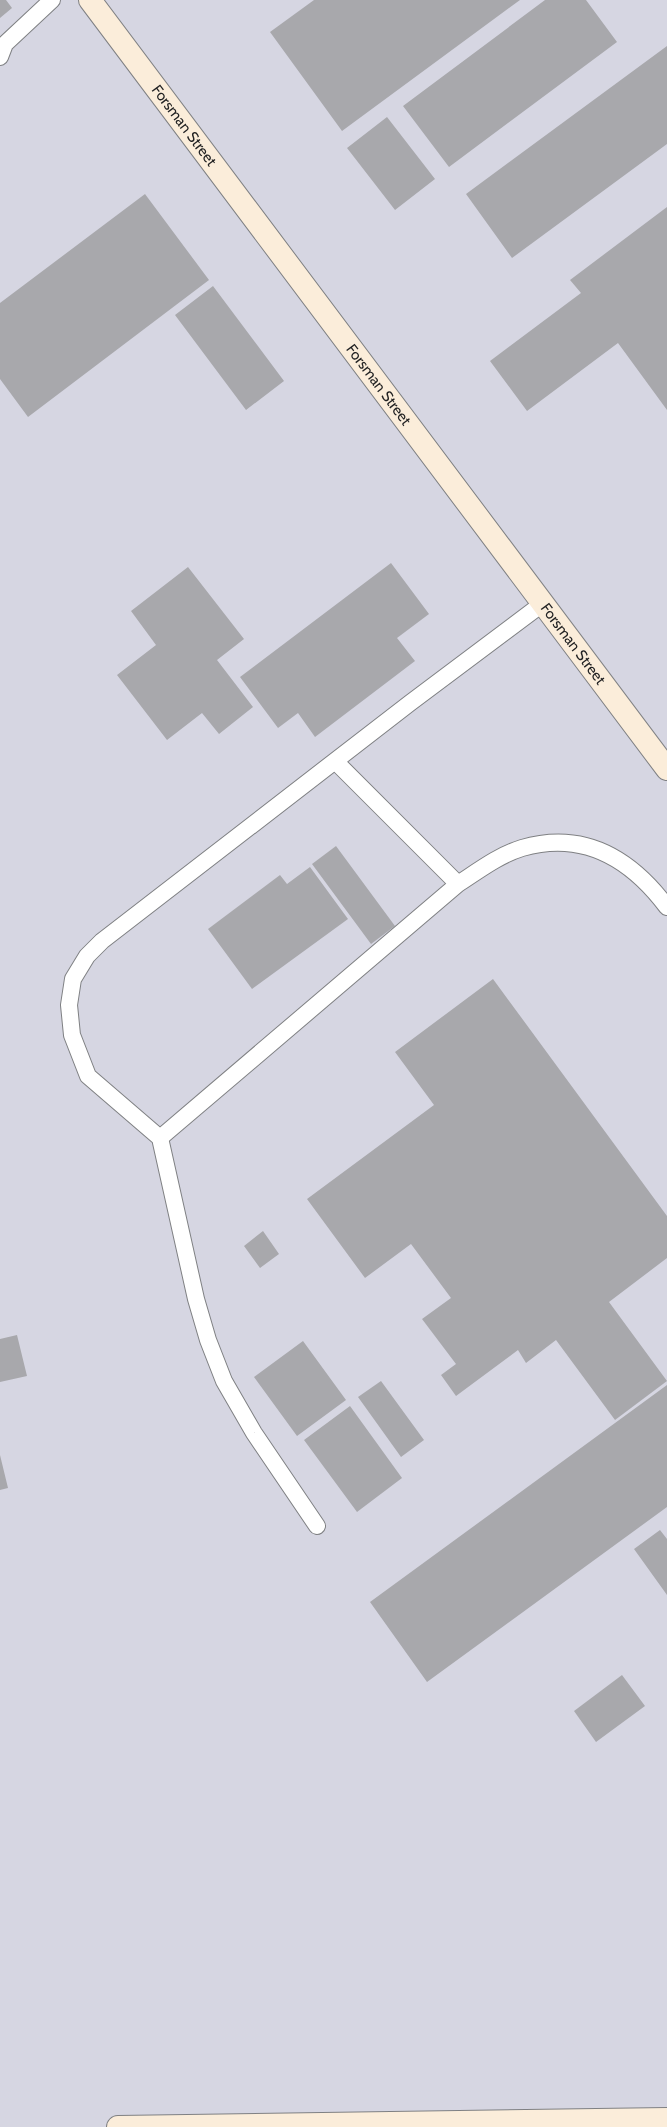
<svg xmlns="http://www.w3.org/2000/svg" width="667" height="2127" font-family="Cabin,sans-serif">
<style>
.built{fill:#d6d6e2}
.building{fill:#a8a8ac}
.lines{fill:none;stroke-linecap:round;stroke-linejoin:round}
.lane-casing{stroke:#7f8083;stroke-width:18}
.secondary-casing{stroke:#7f8083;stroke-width:24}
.lane{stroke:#fff;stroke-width:16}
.secondary{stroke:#fbedda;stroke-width:22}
.labels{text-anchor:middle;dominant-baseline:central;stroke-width:3.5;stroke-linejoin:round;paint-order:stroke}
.street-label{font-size:15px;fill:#222223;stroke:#e2e2e6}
</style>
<rect width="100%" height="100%" fill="#e2e2e6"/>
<!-- built -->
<path class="built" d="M0,0H667V2127H0Z"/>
<!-- building -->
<path class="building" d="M0,0H6L12,8L0,18Z
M314,0H520L342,131L270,32Z
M545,0H586L617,42L449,167L403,106Z
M667,46V144L512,258L466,194Z
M387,117L435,179L395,210L347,148Z
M145,194L209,280L28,417L0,379V303Z
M667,207V410L618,343L527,411L490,361L581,293L570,280Z
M213,286L284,381L246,410L175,315Z
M391,563L429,614L397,638L415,661L315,737L298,713L278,728L240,677Z
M188,567L244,639L217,660L253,707L219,734L202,713L167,740L117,675L156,645L131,611Z
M336,846L395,926L371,944L312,864Z
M310,867L348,919L252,989L208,929L280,875L287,884Z
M493,979L667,1216V1258L609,1302L667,1381L615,1420L556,1340L526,1363L518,1350L456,1396L441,1375L456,1364L422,1319L451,1298L411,1244L365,1278L307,1199L434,1105L395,1052Z
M263,1231L279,1254L260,1268L244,1246Z
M17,1335L27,1376L0,1382V1339Z
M303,1341L346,1400L297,1436L254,1377Z
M381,1381L424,1440L401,1457L358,1397Z
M667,1385V1507L427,1682L370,1602Z
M350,1406L402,1478L357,1512L304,1440Z
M0,1455L8,1488L0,1490Z
M660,1530L667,1539V1595L634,1549Z
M622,1675L645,1706L596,1742L574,1711Z"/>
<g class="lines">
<!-- lane casing -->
<g class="lane-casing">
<path id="lane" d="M0,57L5,44L52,0
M336,762L458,884C478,871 499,855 522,848C584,830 631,859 667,907
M160,1138L458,884
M317,1526L254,1433L224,1381L208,1340L196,1299L160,1138L88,1076L72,1035L69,1005L73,979L87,956L102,941L410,703L542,604"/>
</g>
<!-- secondary casing -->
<g class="secondary-casing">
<g id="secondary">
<path id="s1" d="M90,0L667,769"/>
<path d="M118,2127L667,2119"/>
</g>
</g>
<!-- lane -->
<use href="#lane" class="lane"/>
<!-- secondary -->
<use href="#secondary" class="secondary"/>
</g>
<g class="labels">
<!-- street labels -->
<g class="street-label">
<text stroke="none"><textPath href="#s1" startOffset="157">Forsman Street</textPath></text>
<text stroke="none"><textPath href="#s1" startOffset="481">Forsman Street</textPath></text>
<text stroke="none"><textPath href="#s1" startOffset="805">Forsman Street</textPath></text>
</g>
</g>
</svg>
